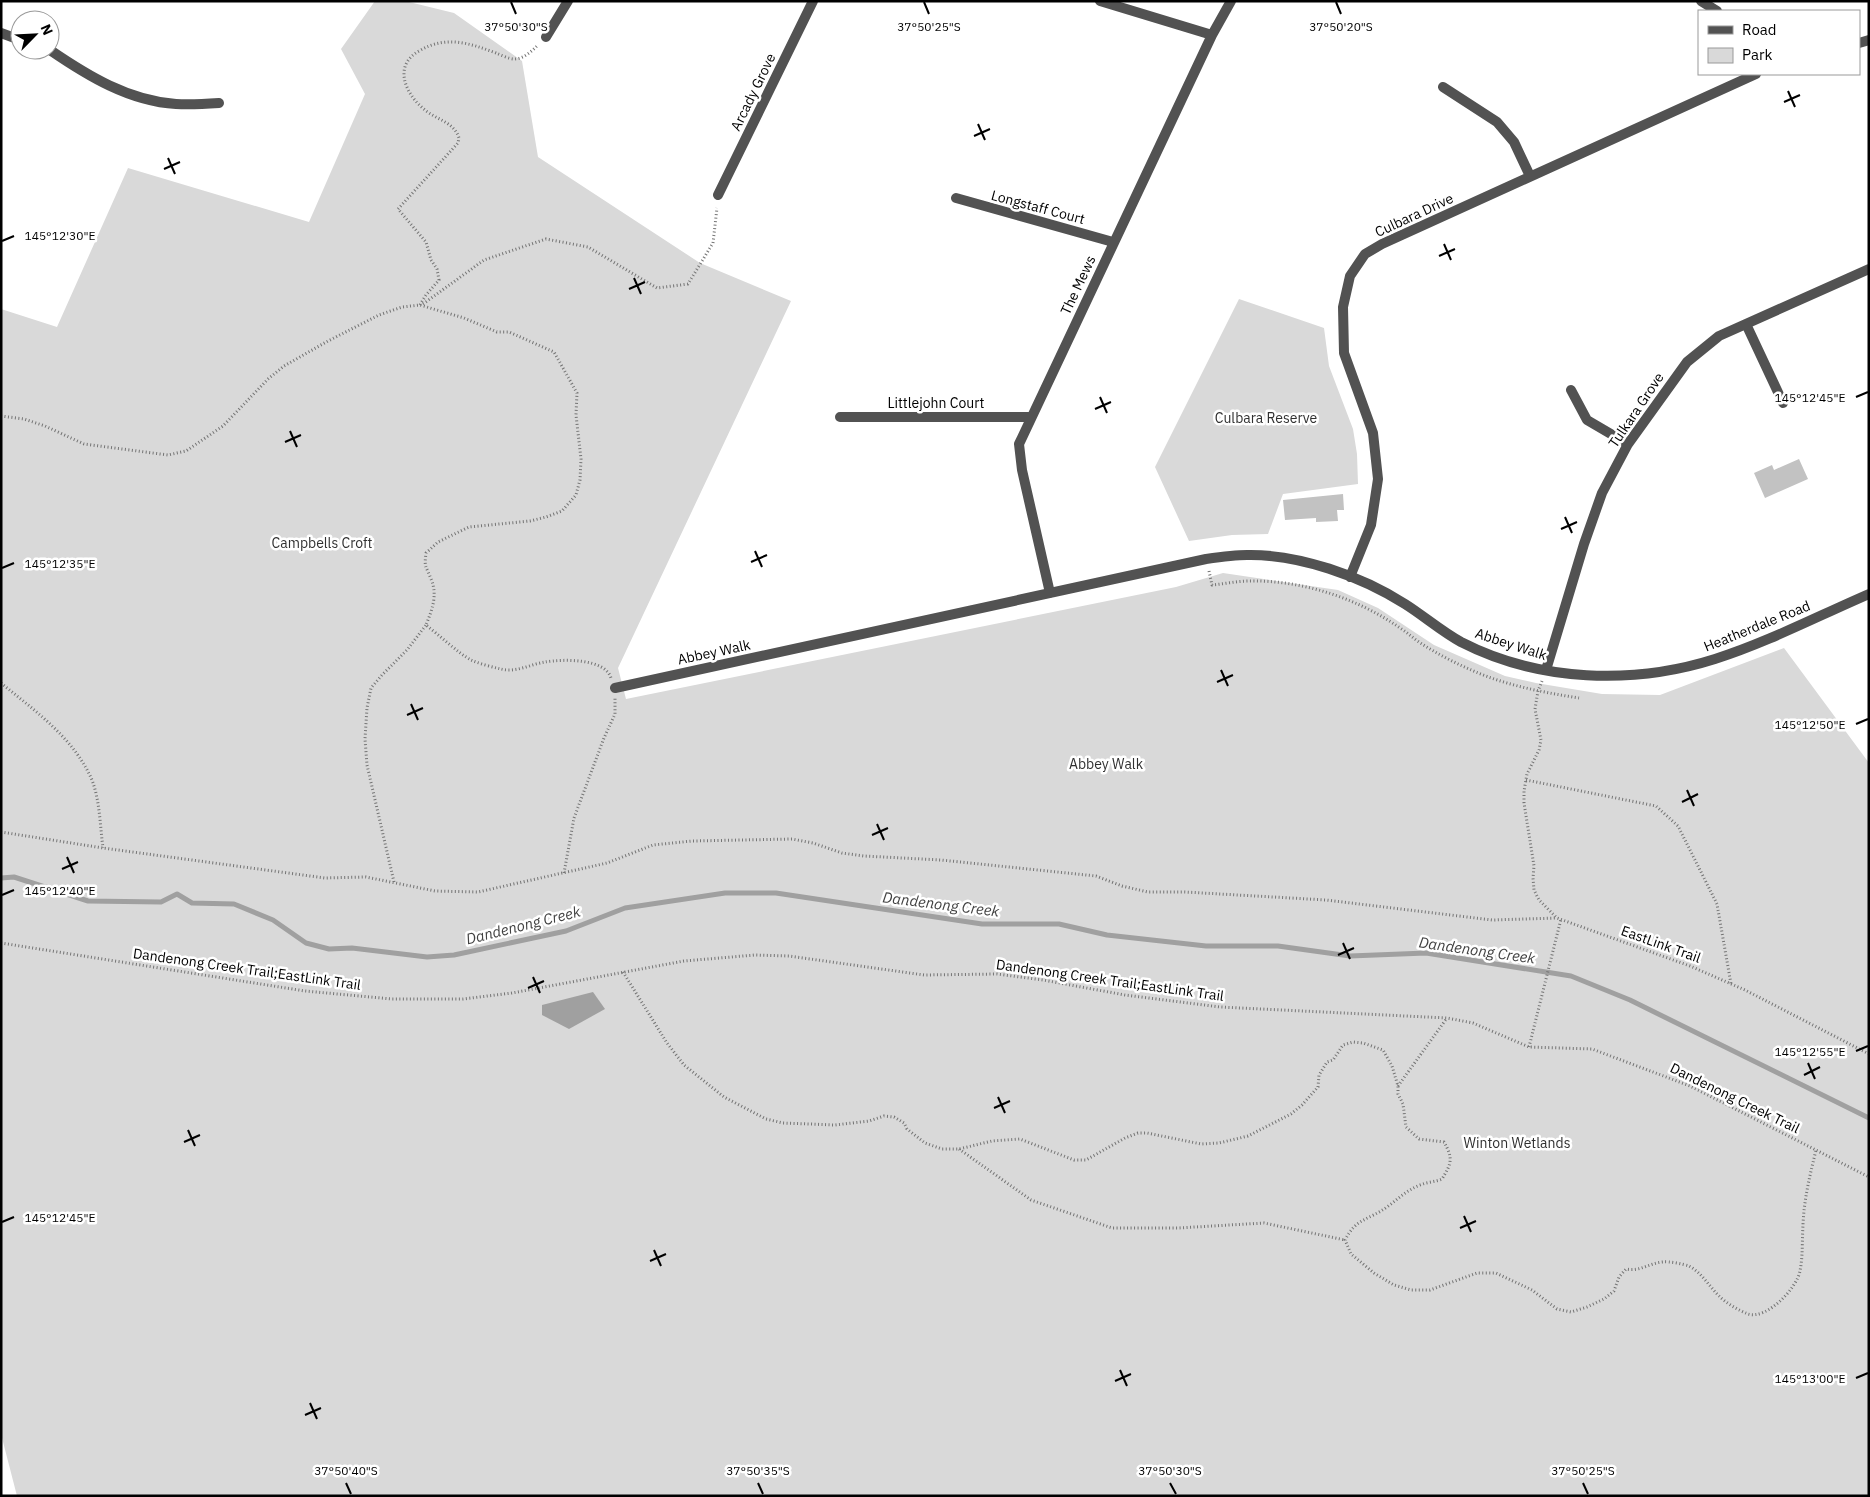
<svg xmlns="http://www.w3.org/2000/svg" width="1870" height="1497" font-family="'IBM Plex Sans',sans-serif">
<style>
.green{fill:#d9d9d9}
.water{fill:#a0a0a0}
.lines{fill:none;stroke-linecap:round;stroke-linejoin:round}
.stream{stroke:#a0a0a0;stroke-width:5}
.building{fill:#c2c2c2}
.path{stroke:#747474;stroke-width:3;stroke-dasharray:1 2.5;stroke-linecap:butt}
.minor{stroke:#525252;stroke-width:10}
.ticks{fill:none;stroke:#000;stroke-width:2}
.labels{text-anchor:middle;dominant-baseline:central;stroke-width:5;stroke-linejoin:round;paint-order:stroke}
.street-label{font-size:14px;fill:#000;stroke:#fff}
.park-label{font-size:14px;fill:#303030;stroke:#fff}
.water-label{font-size:15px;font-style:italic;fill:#414141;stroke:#fff}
.ticks-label{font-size:12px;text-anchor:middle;fill:#000;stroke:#fff;stroke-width:5;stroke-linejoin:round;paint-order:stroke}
</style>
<rect width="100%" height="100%" fill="#fff"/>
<!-- green -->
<path class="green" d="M375,1H405L454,13L522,61L538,157L700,263L791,301L618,668L626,699L1176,587L1223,573L1338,590L1378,608L1434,645L1505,676L1536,683L1602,694L1660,695L1784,648L1869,763V1496H17L1,1434V309L57,327L128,168L309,222L365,94L341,49Z
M1239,299L1324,328L1329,366L1353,429L1357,454L1358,484L1283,494L1268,534L1232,535L1189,541L1155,467Z"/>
<!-- water -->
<path class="water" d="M593,992L605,1009L569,1029L542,1015V1005Z"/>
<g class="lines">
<!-- stream -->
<path class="stream" d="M1,878L14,877L88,901L161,902L177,894L192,903L234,904L273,920L306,943L329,949L352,948L427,957L454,955L566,931L625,908L725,893H776L982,924H1059L1107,935L1206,946H1278L1350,956L1426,953L1571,976L1630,1000L1869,1118"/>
</g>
<!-- building -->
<path class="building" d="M1799,459L1808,479L1765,498L1754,473L1772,465L1774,470Z
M1343,494L1344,510H1337L1338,521L1316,522V518L1285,520L1283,500Z"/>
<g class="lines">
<!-- path -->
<path class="path" d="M423,304L484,260L546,239L588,247L657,288L688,284L713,243L717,208
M420,305L426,295L439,280L437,269L431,260L426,242L398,209L458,143L459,138C454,122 437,120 425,110C406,95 392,66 419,51C446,35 469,43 496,53C501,55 509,59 514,59C523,59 531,52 537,46
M1,416L24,419L45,426L84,444L168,455L186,451L223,426L268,379L284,366L328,341L379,315L402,307L420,305L464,318L497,332H509L554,352L577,393L576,415L581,459L580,480L576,495L562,511L546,517L530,521L469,527L438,542L426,553C424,569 426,565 431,579C438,595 432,610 426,625C439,635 458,653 471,660C480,664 492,667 501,669C516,673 531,664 545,662C562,659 605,658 611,678
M1209,571L1212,585C1224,584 1237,581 1250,581C1302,580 1357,598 1400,628C1408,633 1414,639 1422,644C1436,653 1453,662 1469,669C1504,685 1541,692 1579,698
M1542,681L1538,691L1535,709L1541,740L1539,750L1527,774L1524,791V803L1534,866L1533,878L1534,890L1539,900L1557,918L1690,966L1745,990L1869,1054
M1,683C35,711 74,738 92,780C100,801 100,826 103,848
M1526,780L1656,806L1678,826L1717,904L1731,984
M1,832L103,848L325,878L366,877L435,891L478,892L607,863L653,845L692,841L792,839L813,843L842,853L864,856L941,860L1096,876L1122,886L1148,892H1185L1326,900L1492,920L1557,918
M564,873L574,818L604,738L615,714V698
M394,882L367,765L365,739L367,708L371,688L382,675L407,650L426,625
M1,943L305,991L392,999H463L512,993L684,961L755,955L789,956L924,975L997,974L1043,980L1125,995L1220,1007L1447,1018L1473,1023L1529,1047L1592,1049L1690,1086L1869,1177
M623,972L667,1043L684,1065L724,1097L766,1119L783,1123L835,1125L869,1121L884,1116L894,1117L904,1123L907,1129L925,1143L942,1149H959L992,1141L1020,1139L1074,1160H1086L1125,1138L1138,1133H1147L1201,1144L1219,1143L1248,1136L1291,1114L1302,1105L1318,1087L1319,1075L1327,1062L1333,1060L1343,1045L1353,1042L1363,1043L1383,1050L1392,1066L1398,1086V1094L1403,1104L1406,1127L1419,1139L1444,1142C1453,1158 1452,1163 1442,1179C1435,1182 1427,1182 1420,1185C1407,1190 1398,1199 1387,1207C1369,1220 1356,1218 1345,1240L1351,1254L1374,1273L1394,1285L1411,1290H1430L1477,1273H1496L1532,1290L1557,1309L1571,1312L1587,1307L1604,1299L1614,1291L1619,1277L1626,1269C1640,1272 1649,1263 1663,1262C1669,1261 1683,1264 1689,1266C1702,1273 1709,1286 1719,1296C1726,1303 1738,1310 1748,1314C1767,1320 1797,1288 1800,1271C1803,1256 1802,1240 1803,1225C1804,1199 1810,1175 1816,1150
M1529,1047L1561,919
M1398,1086L1447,1018
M959,1149L1031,1200L1112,1228H1178L1264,1223L1345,1240"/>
<!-- minor -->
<path class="minor" d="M1100,1L1212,35
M1701,1L1717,11
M1,33L20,40
M546,37L568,1
M1859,43L1869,40
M50,50C88,76 129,101 176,104C191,105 205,104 219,103
M1443,87L1497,122L1514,142L1530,176
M718,195L813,1
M956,198L1113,242
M1746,324L1783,403
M1571,390L1587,420L1628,444
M840,417H1031
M1350,577L1371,525L1378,479L1373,433L1344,353L1343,307L1350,276L1365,254L1382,244L1756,74
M1050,593L1022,470L1019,444L1212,35L1231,1
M1546,670L1584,544L1602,493L1628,444L1687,362L1719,336L1869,269
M615,688L1206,559C1220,557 1234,555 1247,555C1299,554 1361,576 1405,604C1424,616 1441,631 1461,642C1539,682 1633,685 1715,659C1768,642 1818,616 1869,594"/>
</g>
<!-- ticks -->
<path class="ticks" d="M511,2L516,14M924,2L929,14M1336,2L1341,14M1788,91L1795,107M1784,102L1800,95M978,124L985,140M974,136L990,129M168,158L175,174M164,169L180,162M2,241L14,236M1444,244L1451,260M1439,256L1455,249M634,278L641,294M629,289L645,282M1100,397L1107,413M1856,397L1868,392M1095,409L1111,402M290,431L297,447M285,442L301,435M1565,517L1572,533M1561,529L1577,522M755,551L762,567M751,562L767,555M2,568L14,563M1221,670L1228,686M1217,682L1233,675M411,704L418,720M407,715L423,708M1856,724L1868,719M1687,790L1694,806M1682,802L1698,794M877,824L884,840M872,835L888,828M67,857L74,873M62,869L78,862M2,895L14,890M1343,943L1350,959M1338,955L1354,948M533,977L540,993M528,988L544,981M1856,1051L1868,1046M1808,1063L1815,1079M1804,1075L1820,1067M998,1097L1005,1113M994,1108L1010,1101M188,1130L195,1146M184,1142L200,1135M1464,1216L1471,1232M2,1222L14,1217M1460,1228L1476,1221M654,1250L661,1266M650,1261L666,1254M1120,1370L1127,1386M1856,1378L1868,1373M1115,1381L1131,1374M310,1403L317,1419M305,1415L321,1408M346,1483L351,1494M758,1483L763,1494M1170,1483L1176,1494M1583,1483L1588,1494"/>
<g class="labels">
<!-- street labels -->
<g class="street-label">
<text transform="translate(753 92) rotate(-64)">Arcady Grove</text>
<text transform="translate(1038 207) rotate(15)">Longstaff Court</text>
<text transform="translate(1414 215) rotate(-25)">Culbara Drive</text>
<text transform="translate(1078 285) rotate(-65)">The Mews</text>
<text x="936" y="403">Littlejohn Court</text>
<text transform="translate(1636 410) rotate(-56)">Tulkara Grove</text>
<text transform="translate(1757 626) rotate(-22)">Heatherdale Road</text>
<text transform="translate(1511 644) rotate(18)">Abbey Walk</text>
<text transform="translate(714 652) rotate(-12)">Abbey Walk</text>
<text transform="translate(1661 944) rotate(20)">EastLink Trail</text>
<text transform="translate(247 969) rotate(8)">Dandenong Creek Trail;EastLink Trail</text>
<text transform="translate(1110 980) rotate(8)">Dandenong Creek Trail;EastLink Trail</text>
<text transform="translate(1735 1098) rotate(26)">Dandenong Creek Trail</text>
</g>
<!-- park labels -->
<g class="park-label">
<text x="1266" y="418">Culbara Reserve</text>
<text x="322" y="543">Campbells Croft</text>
<text x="1106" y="764">Abbey Walk</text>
<text x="1517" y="1143">Winton Wetlands</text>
</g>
<!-- water labels -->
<g class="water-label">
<text transform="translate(941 904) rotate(7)">Dandenong Creek</text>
<text transform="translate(523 925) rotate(-14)">Dandenong Creek</text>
<text transform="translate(1477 950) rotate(8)">Dandenong Creek</text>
</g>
</g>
<g class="ticks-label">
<text x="516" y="31">37°50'30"S</text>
<text x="929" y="31">37°50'25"S</text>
<text x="1341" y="31">37°50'20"S</text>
<text x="60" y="240">145°12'30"E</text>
<text x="1810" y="402">145°12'45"E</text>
<text x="60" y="568">145°12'35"E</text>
<text x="1810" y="729">145°12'50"E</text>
<text x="60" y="895">145°12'40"E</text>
<text x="1810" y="1056">145°12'55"E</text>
<text x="60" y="1222">145°12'45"E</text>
<text x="1810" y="1383">145°13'00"E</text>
<text x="346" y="1475">37°50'40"S</text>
<text x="758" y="1475">37°50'35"S</text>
<text x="1170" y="1475">37°50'30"S</text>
<text x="1583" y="1475">37°50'25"S</text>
</g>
<!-- border -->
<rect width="1870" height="1497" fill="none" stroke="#000000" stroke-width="5"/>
<!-- legend -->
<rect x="1698" y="10" width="162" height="65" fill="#ffffff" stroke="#999999"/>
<rect x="1708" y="26" width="25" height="8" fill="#525252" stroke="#999999"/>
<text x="1742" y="35" font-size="15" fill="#000000">Road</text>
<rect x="1708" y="48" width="25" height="15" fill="#d9d9d9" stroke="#999999"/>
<text x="1742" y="60" font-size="15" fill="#000000">Park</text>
<!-- north arrow -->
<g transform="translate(35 35) rotate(66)"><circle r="24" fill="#ffffff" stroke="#999999"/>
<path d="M0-4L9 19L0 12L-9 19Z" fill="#000000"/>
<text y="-8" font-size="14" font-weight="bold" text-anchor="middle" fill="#000000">N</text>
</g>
</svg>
